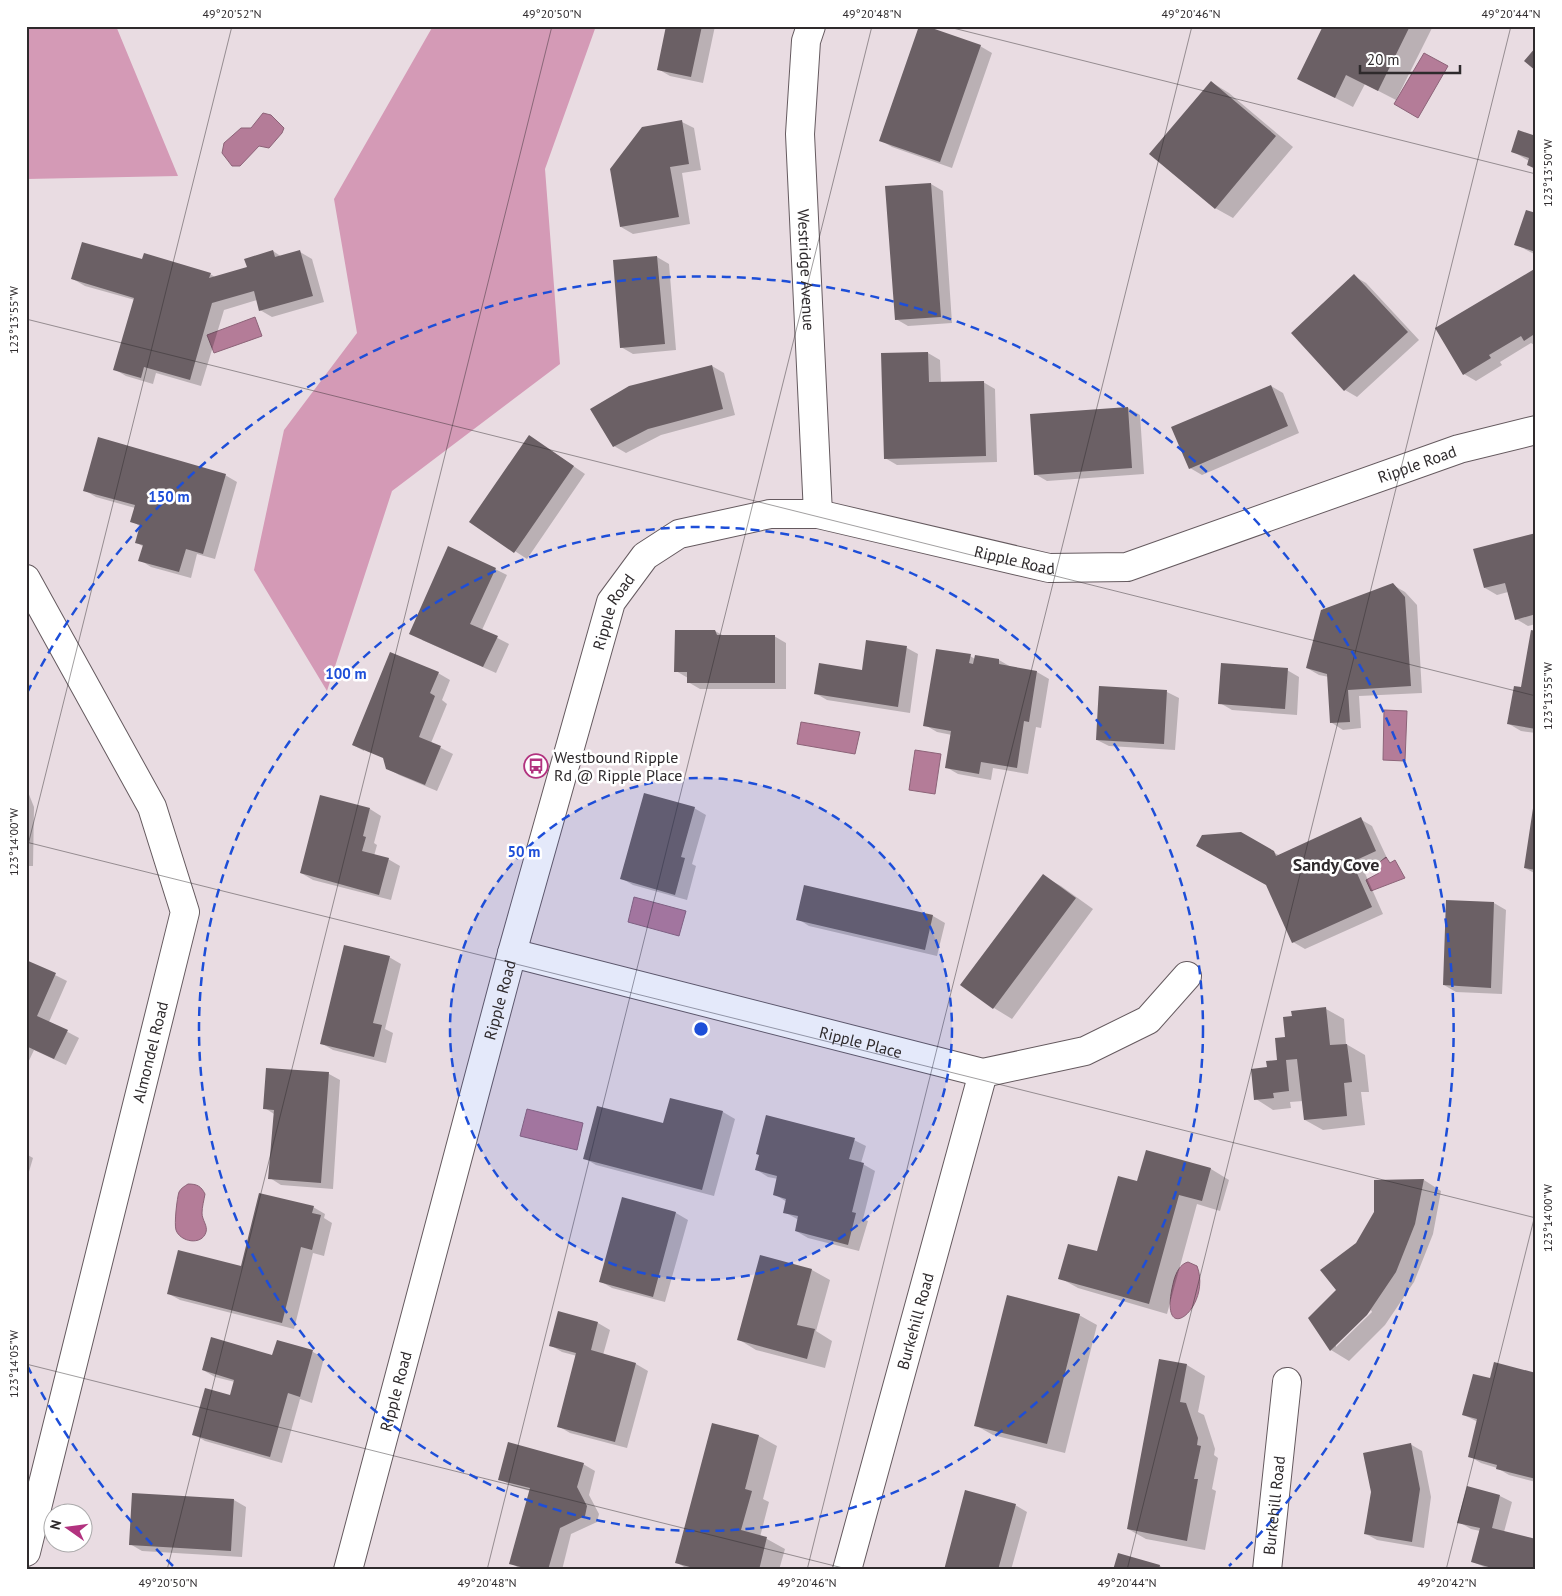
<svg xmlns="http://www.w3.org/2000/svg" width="1562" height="1596" font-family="'PT Sans',sans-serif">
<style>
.forest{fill:#d49ab6}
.water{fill:#b47c98;stroke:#8c6378}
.shadow{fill:#0003;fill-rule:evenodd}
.building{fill:#6b6065}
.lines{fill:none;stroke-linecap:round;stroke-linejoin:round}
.minor-casing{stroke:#655a5f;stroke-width:30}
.minor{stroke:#fff;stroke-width:28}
.ticks{fill:none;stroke:#2e2a2c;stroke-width:1;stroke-opacity:0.45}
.ring{fill:none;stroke:#1d4ed8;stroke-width:2.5;stroke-dasharray:9 6}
.labels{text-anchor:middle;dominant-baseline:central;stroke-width:5;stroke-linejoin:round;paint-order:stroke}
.street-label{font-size:16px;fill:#2e2a2c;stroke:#fff}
.poi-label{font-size:16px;fill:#2e2a2c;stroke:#fff;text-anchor:start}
.neighbourhood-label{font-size:18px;font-weight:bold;fill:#2e2a2c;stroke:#fff}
.centre{fill:#1d4ed8;stroke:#fff;stroke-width:2.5}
.ring-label{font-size:15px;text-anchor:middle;font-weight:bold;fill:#1d4ed8;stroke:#fff;stroke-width:5;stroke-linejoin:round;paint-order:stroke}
.neatline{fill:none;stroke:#2e2a2c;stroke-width:2}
.ticks-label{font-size:12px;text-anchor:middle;fill:#2e2a2c}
</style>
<rect width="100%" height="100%" fill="#e9dce2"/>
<!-- forest -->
<path class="forest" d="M26,26H116L178,176L26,179Z
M433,26H596L545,169L560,364L392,491L327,691L254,570L284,430L357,333L334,199Z"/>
<!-- water -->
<path class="water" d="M1424,53L1448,66L1418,118L1394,104Z
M263,113L271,115L284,128L282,133L269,148L259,146L240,166H232L222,153L224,143L241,128H251Z
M255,317L262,336L214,353L207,335Z
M1384,710L1407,711L1405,761L1383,760Z
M801,722L860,732L855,754L797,744Z
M915,750L941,754L935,794L909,790Z
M1386,857L1390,863L1395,860L1405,878L1371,891L1366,880L1379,873L1376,865Z
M634,897L686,911L679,936L628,922Z
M527,1109L583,1123L577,1150L520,1136Z
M188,1184C197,1184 201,1186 205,1194C204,1200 202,1207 202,1213C202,1220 208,1226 206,1232C202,1246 180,1242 176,1230C174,1224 177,1198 179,1192C181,1188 185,1186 188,1184Z
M1188,1262L1197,1266C1213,1308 1155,1353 1174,1280C1176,1273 1180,1264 1188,1262Z"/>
<!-- shadow -->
<path class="shadow" d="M667,26H715L703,83L670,76L658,69Z
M1324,26H1433L1396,100L1365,84L1353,107L1298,79Z
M980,46L992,53L952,168L892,147L880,140Z
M1211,82L1229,93L1293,147L1233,218L1215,208Z
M682,122L694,128L701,170L682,173L690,224L633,234L621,227Z
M1536,137V169L1528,165L1529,161L1512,151Z
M931,184L943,191L952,323L908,326L896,319Z
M1536,215V255L1515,244Z
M273,251L282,257L300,252L312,259L324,302L272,317L260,310L257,300L224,310L201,386L156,373L153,384L126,376L114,369L135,300L85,286L73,279L143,261L210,274L215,277L248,268Z
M657,257L669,264L676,350L633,354L621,347Z
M1536,270V346L1531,343L1500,362L1502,365L1476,381L1464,374Z
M1354,276L1366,283L1419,340L1357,397L1345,390Z
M928,353L940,360L941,383L983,382L995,389L997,462L897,465L885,458Z
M712,366L724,373L735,415L661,435L626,453L614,446Z
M1271,386L1283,393L1299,433L1202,475L1190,468Z
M1128,408L1140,415L1144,474L1047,481L1035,474Z
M541,444L585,474L527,559L471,522Z
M225,475L237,482L215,559L197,554L191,578L151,567L140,560L144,547L137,543L141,527L132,521L135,508L96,497L84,490Z
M1536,534V624L1528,626L1516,619L1508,592L1497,595L1485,588Z
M495,569L507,575L482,630L509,644L496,673L422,640Z
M1393,585L1405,592L1417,605L1422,693L1359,696L1361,728L1343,730L1332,723L1329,677L1319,675L1307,668Z
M715,631L724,636H774L786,643V689H700L688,682V678L676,671Z
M1536,632V733L1521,731L1509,724L1522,688Z
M907,648L918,654L910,713L827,700L815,693L863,671Z
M391,654L438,673L450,680L442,700L447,704L431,743L453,754L437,791L399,775L387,768L389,759L364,749V751L353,745Z
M970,656L975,659L976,656L999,660L1011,667L1037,672L1049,679L1041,728L1036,727L1028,774L993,768L991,780L958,774L946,767L952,735L937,732L925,725Z
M1287,670L1299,677L1297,715L1232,710L1220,703Z
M1167,692L1179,698L1175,750L1109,746L1097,740Z
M26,787L34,807L33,866H26Z
M1536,796V874L1525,868Z
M694,808L706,815L692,864L696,866L687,900L633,885L621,878Z
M370,809L381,816L374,843L377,845L374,856L388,859L400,866L391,900L313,880L301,873Z
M1360,819L1372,826L1387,858L1363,869L1383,914L1305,949L1293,942L1268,885L1241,833L1280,856Z
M1043,876L1061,886L1093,909L1012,1019L994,1008L962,984Z
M805,886L933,916L945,923L937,956L809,926L798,919Z
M1494,903L1506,910L1502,994L1456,992L1444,985Z
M389,957L401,964L385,1029L393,1033L386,1063L333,1050L321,1043Z
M27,961L67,981L49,1022L79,1038L66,1065L34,1050L26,1067Z
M1326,1009L1344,1019L1346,1044L1365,1055L1369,1092H1361L1365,1125L1323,1130L1305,1120L1303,1101L1290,1102L1291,1108L1273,1110L1256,1099L1268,1068L1278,1061L1286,1038Z
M329,1074L340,1080L333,1189L281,1185L270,1178L274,1114L265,1108Z
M671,1099L723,1112L735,1119L714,1196L596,1165L584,1158L664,1125Z
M854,1140L866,1146L861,1163L875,1171L863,1219L868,1221L859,1251L808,1238L796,1231L799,1220L784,1212L787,1202L774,1194L778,1179L768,1177L757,1170Z
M1147,1151L1211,1169L1229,1180L1220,1211L1197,1204L1167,1314L1078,1288L1060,1278L1098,1253L1138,1183Z
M26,1154L33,1158L26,1182Z
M1424,1180L1441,1191L1433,1234L1414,1282L1385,1325L1349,1361L1331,1350L1310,1318L1338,1290L1357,1244L1375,1212ZM1371,1310L1372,1312L1336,1347V1344Z
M623,1198L676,1213L688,1220L665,1302L612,1288L600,1281Z
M313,1207L325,1214L324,1218L332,1223L324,1256L313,1253L294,1329L180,1300L169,1294L242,1267Z
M761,1257L812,1270L830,1280L816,1331L832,1341L825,1368L756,1350L738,1339Z
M1079,1315L1097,1325L1065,1453L993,1435L975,1425Z
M598,1323L610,1330L603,1355L636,1364L648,1371L627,1448L570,1433L558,1426L577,1356L562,1352L550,1345Z
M1536,1331V1348L1534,1347Z
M277,1342L313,1352L324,1358L312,1403L300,1399L282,1463L205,1441L193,1434L231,1396L235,1382L215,1377L203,1370L273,1356Z
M1160,1360L1187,1365L1205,1376L1198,1412L1204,1415L1215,1449L1214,1455L1218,1458L1212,1489L1216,1491L1205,1550L1146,1539L1128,1529Z
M1536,1374V1482L1509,1475L1497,1468L1481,1463L1469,1456L1478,1422L1464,1415L1490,1379Z
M713,1424L759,1436L777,1446L763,1499L769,1502L760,1537L767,1539L785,1549L779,1570H689L676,1562Z
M1410,1444L1422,1451L1431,1497L1424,1548L1377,1540L1366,1534Z
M583,1464L595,1471L589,1495L599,1514L597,1522L571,1534L562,1570H522L511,1563L530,1491L512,1486L500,1479Z
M1500,1496L1512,1502L1504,1532L1536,1570H1491L1473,1562L1480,1531L1471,1529L1459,1522Z
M234,1500L246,1507L242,1557L142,1551L130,1544Z
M1015,1505L1027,1512L1011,1570H945Z
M1119,1555L1160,1566L1167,1570H1115Z"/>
<!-- building -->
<path class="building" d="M666,26H702L691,77L657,70Z
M919,26H926L981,45L940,162L879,141Z
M1323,26H1410L1378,91L1346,75L1335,98L1297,79Z
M1536,47V71L1524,61Z
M1211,81L1276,136L1215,209L1149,154Z
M682,120L689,164L670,167L679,217L620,227L610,169L642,127Z
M1518,130L1536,136V169L1527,165L1529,158L1511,152Z
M931,183L941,317L895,320L885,186Z
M1526,210L1536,213V252L1514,245Z
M82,242L142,259L144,253L211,273L209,278L247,267L244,259L273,250L275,257L300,250L313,296L259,311L254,291L212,303L190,380L144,367L141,378L113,370L134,298L71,279Z
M657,256L665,344L620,348L613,260Z
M1536,268V333L1524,341L1521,336L1489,355L1491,358L1463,375L1435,328Z
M1354,274L1408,332L1344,391L1291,333Z
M928,352L929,382L984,381L986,456L884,459L881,353Z
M712,365L723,409L648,429L613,447L590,409L629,386Z
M1271,385L1288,426L1189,469L1171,427Z
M1128,407L1132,468L1034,475L1030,414Z
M529,435L574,466L514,553L469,522Z
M98,437L226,474L203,554L186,549L179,572L138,561L143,545L135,543L140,525L130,522L135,505L83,491Z
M1536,533V614L1515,620L1505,583L1484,588L1473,549Z
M448,546L496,568L470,624L498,636L483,667L409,634Z
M1393,583L1405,597L1411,686L1348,690L1350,722L1330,723L1327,674L1306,668L1321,610Z
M675,630H715L717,635H775V683H687V672H674Z
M1531,630L1536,631V729L1507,724L1514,686L1521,687Z
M866,640L907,646L898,707L814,694L819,663L862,670Z
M936,649L971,654L969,663L973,664L975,655L999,659V664L1037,671L1029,722L1024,721L1017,768L981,762L979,774L945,768L951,731L923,726Z
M390,652L439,672L430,693L435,696L419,737L441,746L425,785L386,769L383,758L352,745Z
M1221,663L1288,668L1285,709L1218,704Z
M1099,686L1167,690L1164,744L1096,740Z
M644,793L695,807L681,857L685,858L675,895L620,879Z
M320,795L370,808L363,836L366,837L362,851L389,858L379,895L300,873Z
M1535,795H1536V870L1524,868Z
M1361,817L1376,851L1352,862L1372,907L1292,943L1266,885L1196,846L1202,835L1241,832L1274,851L1276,856Z
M1043,874L1076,898L993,1009L960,985Z
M804,885L933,915L925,950L796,920Z
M1446,900L1494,902L1491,988L1443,985Z
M344,945L390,956L373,1023L382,1025L374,1057L320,1044Z
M26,960L56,973L37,1016L68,1030L54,1059L26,1046Z
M1326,1007L1330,1045L1347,1044L1352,1082L1344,1083L1347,1116L1304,1120L1297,1059L1286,1060L1289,1091L1273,1093L1274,1098L1254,1100L1251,1069L1267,1067L1266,1061L1277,1060L1275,1038L1285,1037L1283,1017L1292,1016L1291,1011Z
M266,1068L329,1072L321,1183L268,1179L274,1110L263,1109Z
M670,1098L723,1111L702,1190L583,1159L597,1106L663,1123Z
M766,1115L855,1138L849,1159L864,1163L852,1212L856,1213L848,1245L795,1231L798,1216L783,1213L786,1199L773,1195L777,1176L755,1170L759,1155L756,1154Z
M1146,1150L1211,1168L1202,1201L1179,1195L1149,1304L1058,1279L1068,1244L1097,1251L1118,1176L1137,1181Z
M1424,1179L1415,1224L1396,1272L1367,1315L1330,1351L1308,1318L1336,1290L1320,1270L1356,1243L1374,1212V1180Z
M259,1193L314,1206L312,1213L321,1215L312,1250L301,1247L282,1323L167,1294L178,1250L241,1266Z
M622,1197L676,1212L653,1297L599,1282Z
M760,1255L812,1269L797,1325L815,1329L807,1359L737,1340Z
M1007,1295L1080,1314L1047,1444L974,1426Z
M558,1311L598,1322L591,1350L636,1363L615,1442L557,1427L576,1353L549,1346Z
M211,1337L272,1355L277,1340L313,1350L300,1397L288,1393L270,1457L192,1435L205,1388L230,1395L234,1380L202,1370Z
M1159,1359L1187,1364L1180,1402L1186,1403L1198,1438L1197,1445L1201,1446L1194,1479H1198L1187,1541L1127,1529Z
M1494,1362L1536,1373V1479L1496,1469L1497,1465L1468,1457L1477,1419L1462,1415L1473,1374L1490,1378Z
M712,1423L759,1435L745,1489L752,1491L741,1530L767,1537L759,1570H701L675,1563Z
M508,1442L584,1463L577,1487L587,1506L585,1516L560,1528L548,1570H532L509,1564L530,1488L498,1480Z
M1411,1443L1420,1489L1412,1542L1364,1534L1371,1492L1363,1453Z
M1467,1486L1500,1495L1492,1528L1536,1539V1570H1499L1471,1562L1480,1528L1457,1523Z
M965,1490L1016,1504L998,1570H944Z
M132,1493L234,1499L231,1551L129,1545Z
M1118,1553L1160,1565L1159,1570H1113Z"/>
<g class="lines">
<!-- minor casing -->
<g class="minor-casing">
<g id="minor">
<path id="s1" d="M811,26L806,41L800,134L818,514"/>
<path d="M26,579L152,807L185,912L26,1552"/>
<path id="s2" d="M512,953L983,1073L1085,1051L1148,1020L1187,976"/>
<path id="s3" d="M348,1570L512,953L611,602L645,556L679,534L770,514H818L1049,568L1127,567L1459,449L1536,430"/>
<path id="s4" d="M847,1570L983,1073"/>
<path id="s5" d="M1267,1570L1287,1382"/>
</g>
</g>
<!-- minor -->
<use href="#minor" class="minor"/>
</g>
<!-- ticks -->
<path class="ticks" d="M945,26L1536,174M26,319L1536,696M26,842L1536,1218M26,853L232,26M26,1364L851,1570M167,1570L552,26M487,1570L872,26M807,1570L1192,26M1127,1570L1511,26M1446,1570L1536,1211"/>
<!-- distance rings -->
<circle cx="701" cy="1029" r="251" fill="#1d4ed8" fill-opacity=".12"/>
<g class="ring">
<circle cx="701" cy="1029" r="251"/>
<circle cx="701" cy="1029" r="502"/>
<path d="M173 1566A753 753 0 0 1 27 1365M27 693A753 753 0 1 1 1229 1566"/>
</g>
<!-- icons -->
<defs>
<g id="bus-ring" transform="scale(1.25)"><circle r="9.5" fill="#fff" stroke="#b2327f" stroke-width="1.5"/><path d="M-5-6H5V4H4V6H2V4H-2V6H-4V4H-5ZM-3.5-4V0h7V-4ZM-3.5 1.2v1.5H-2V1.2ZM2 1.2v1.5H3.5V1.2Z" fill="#b2327f"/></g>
</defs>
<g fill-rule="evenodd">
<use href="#bus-ring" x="536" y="766"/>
</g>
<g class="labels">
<!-- street labels -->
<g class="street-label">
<text stroke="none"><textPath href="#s1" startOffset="245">Westridge Avenue</textPath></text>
<text stroke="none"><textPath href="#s3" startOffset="1865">Ripple Road</textPath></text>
<text stroke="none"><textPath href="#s3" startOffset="1444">Ripple Road</textPath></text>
<text stroke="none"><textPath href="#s3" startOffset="995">Ripple Road</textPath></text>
<text stroke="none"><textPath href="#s3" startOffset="590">Ripple Road</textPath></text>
<text stroke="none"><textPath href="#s2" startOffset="360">Ripple Place</textPath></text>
<text transform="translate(150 1052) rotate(-76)">Almondel Road</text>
<text stroke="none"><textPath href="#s4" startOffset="258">Burkehill Road</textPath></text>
<text stroke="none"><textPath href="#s3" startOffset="185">Ripple Road</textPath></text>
<text stroke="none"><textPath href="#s5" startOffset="65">Burkehill Road</textPath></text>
</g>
<!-- poi labels -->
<g class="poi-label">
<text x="554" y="757">Westbound Ripple<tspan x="554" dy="18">Rd @ Ripple Place</tspan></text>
</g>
<!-- neighbourhood labels -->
<g class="neighbourhood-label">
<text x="1336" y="864">Sandy Cove</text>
</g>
</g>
<circle cx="701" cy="1029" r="8" class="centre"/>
<g class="ring-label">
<text x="169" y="502">150 m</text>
<text x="346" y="679">100 m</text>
<text x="524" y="857">50 m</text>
</g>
<!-- border -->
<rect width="1562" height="1596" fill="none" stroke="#ffffff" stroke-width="55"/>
<!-- north arrow -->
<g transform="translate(68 1528) rotate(284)"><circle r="24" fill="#ffffff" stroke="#abaaab"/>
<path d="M0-4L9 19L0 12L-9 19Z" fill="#b2327f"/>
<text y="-8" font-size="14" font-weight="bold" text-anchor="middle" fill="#2e2a2c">N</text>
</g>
<!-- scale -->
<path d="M1360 65v8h100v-8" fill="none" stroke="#2e2a2c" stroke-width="2.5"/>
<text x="1367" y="65" font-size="15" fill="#2e2a2c" stroke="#ffffff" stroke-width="4" paint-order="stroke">20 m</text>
<rect x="28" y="28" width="1506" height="1540" class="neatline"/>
<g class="ticks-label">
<text x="232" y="18">49°20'52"N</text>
<text x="552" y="18">49°20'50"N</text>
<text x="872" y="18">49°20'48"N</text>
<text x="1191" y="18">49°20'46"N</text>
<text x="1511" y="18">49°20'44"N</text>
<text transform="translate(1548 173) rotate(-90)" y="4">123°13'50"W</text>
<text transform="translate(14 320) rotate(-90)" y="4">123°13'55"W</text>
<text transform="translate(1548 696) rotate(-90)" y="4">123°13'55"W</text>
<text transform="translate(14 842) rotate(-90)" y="4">123°14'00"W</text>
<text transform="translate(1548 1218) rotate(-90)" y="4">123°14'00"W</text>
<text transform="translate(14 1364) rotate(-90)" y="4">123°14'05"W</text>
<text x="168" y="1587">49°20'50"N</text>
<text x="487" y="1587">49°20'48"N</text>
<text x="807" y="1587">49°20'46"N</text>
<text x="1127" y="1587">49°20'44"N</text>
<text x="1447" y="1587">49°20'42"N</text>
</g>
</svg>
